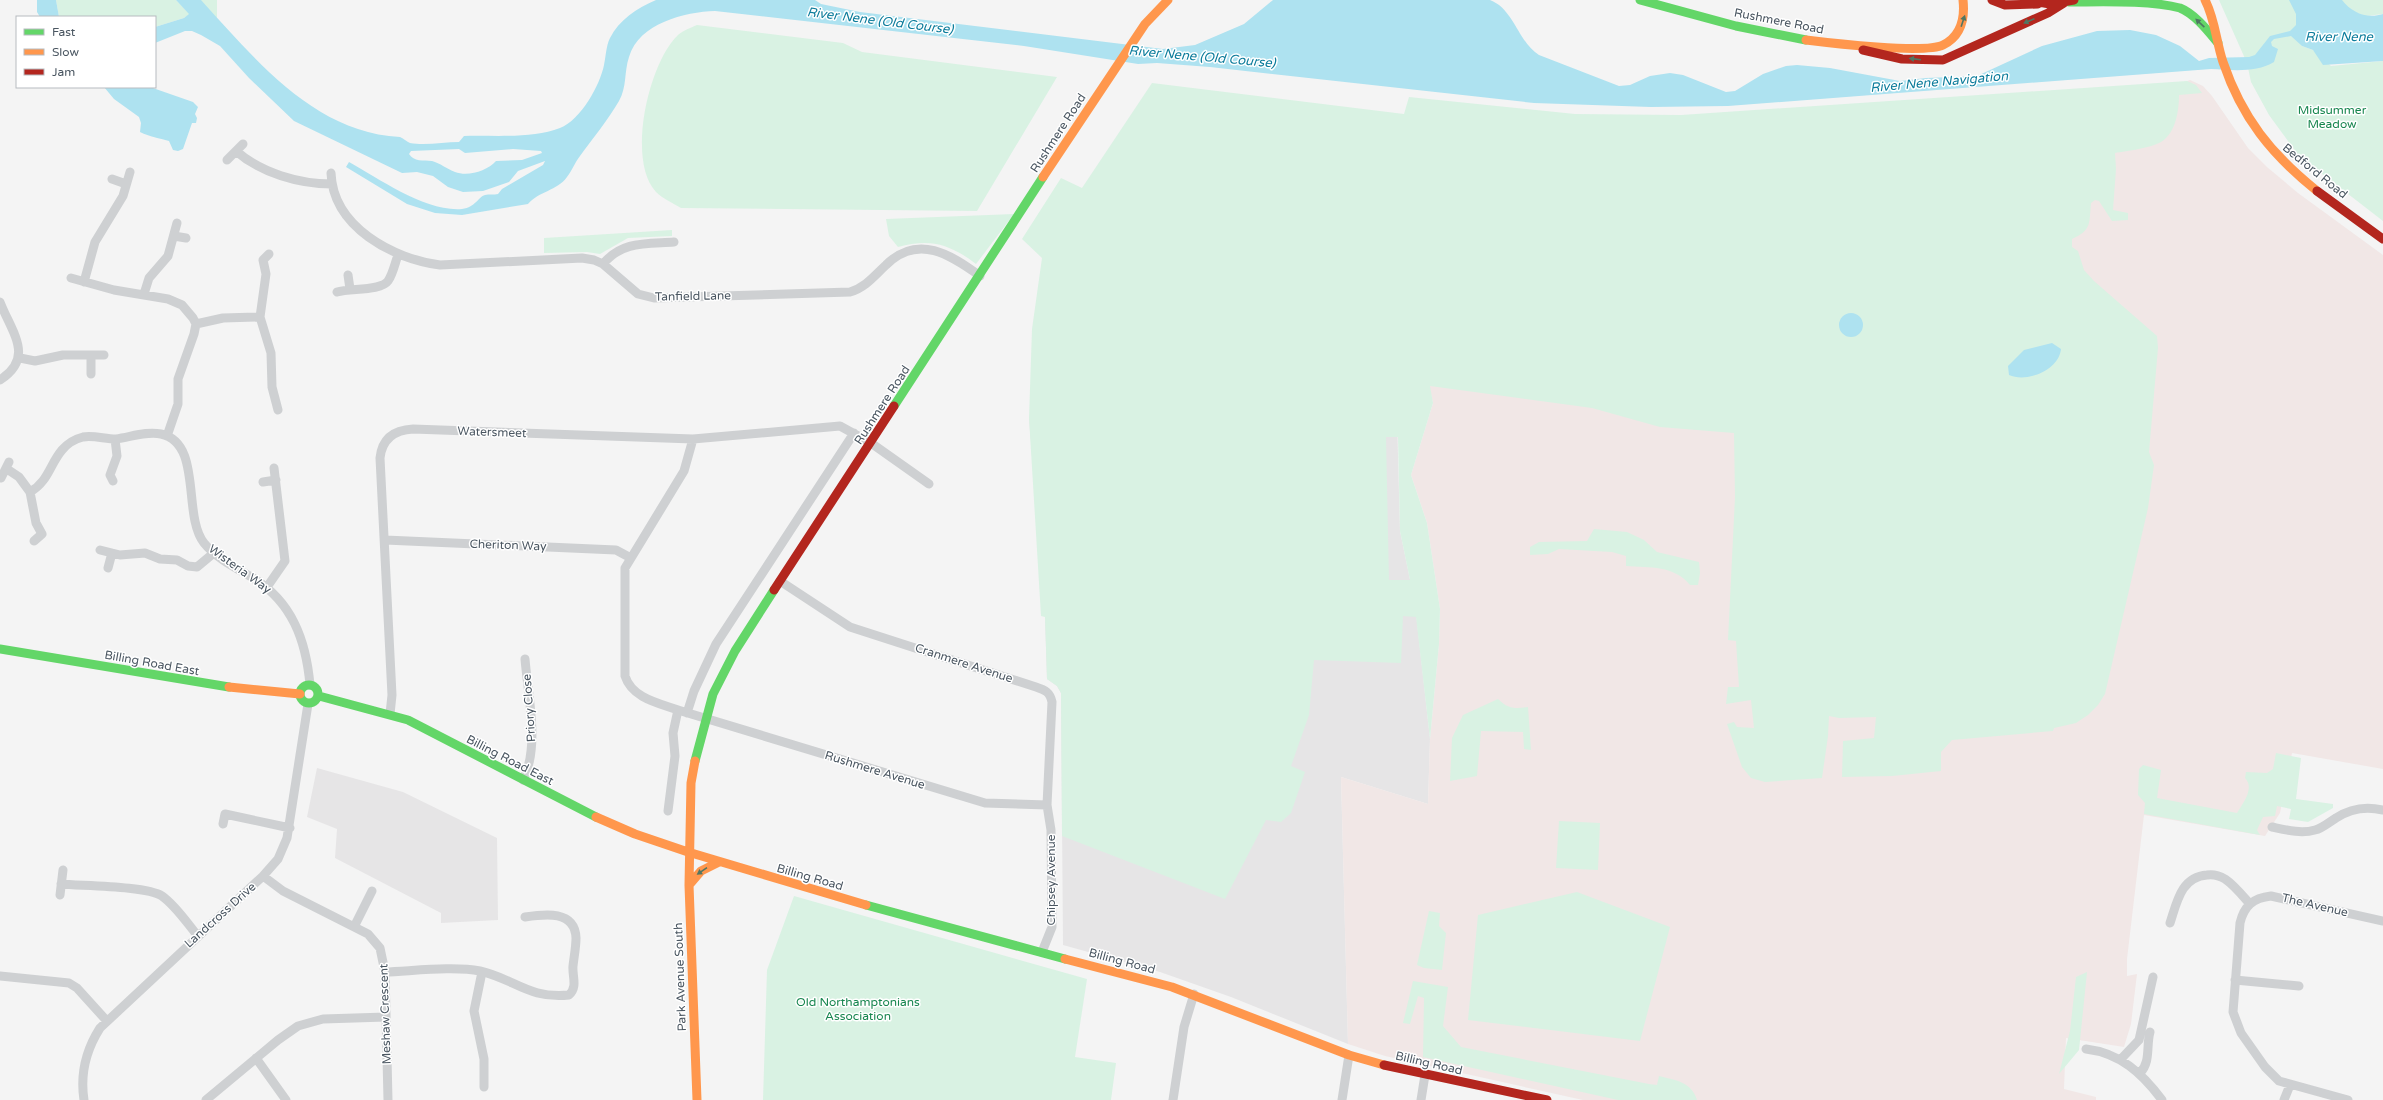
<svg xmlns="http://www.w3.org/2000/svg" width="2383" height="1100" font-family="'Varela Round',sans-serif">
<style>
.education{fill:#e6e5e6}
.medical{fill:#f1e7e6}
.green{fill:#d9f2e3;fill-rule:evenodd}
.water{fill:#aee2f0;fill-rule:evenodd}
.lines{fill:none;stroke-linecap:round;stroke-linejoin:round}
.street{stroke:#ced0d2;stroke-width:9}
.fast{stroke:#63d668;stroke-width:9}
.slow{stroke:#ff974d;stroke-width:9}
.jam{stroke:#b3261e;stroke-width:9}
.oneway{fill:#507663}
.labels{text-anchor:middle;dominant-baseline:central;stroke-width:3;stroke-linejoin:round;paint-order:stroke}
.street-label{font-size:12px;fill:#4a5661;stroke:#fff}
.park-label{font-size:12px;fill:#17864f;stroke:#fff}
.water-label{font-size:13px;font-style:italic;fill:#0c7c9b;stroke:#fff}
</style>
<rect width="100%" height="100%" fill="#f4f4f4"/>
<!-- education -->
<path class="education" d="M1397,416L1400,531L1415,604L1430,739L1428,804L1341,777L1348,1044L1231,997L1160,972L1063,945L1061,693L1057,686L1047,679L1045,617L1029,418Z
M317,768L403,792L497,838L498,920L441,923V913L335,858L337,829L307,817Z"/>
<!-- medical -->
<path class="medical" d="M2190,80L2203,86L2212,96L2248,148L2267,167L2298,193L2383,255V769L2292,753L2280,813L2265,836L2144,815L2127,959V976L2137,974L2131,1024L2124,1047L2066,1038L2064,1089L2096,1097V1100H1583L1385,1056L1348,1044L1341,777L1428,804L1430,739L1439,644L1440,609L1427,523L1411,475L1433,403L1425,368L2101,118Z"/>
<!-- green -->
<path class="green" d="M56,0H176L190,14L184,18L155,27V17H59Z
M187,0H217V18Z
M2219,0H2383V14L2366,16L2354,12L2287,34L2296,38L2302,46L2313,50L2331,66L2383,61V221L2299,156L2269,115L2251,82L2247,63Z
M697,25L843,43L862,52L1057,77L977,211L681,208C673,203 663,199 656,192C626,160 649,62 678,35C684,30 690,28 697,25Z
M2187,81L2196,85L2202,93L2179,95C2179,110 2176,133 2161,142C2151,148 2127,151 2115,153L2116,169L2113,210L2128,213V220L2112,221L2099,201L2095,200L2091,203C2089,223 2092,230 2072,239V247L2078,251L2084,270L2094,281L2157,336L2158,348L2149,452L2154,465L2148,508L2105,694L2098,705L2088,715L2076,723L2054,728L2053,731L1952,740L1941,752V771L1892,776L1842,777L1843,741L1874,738L1876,717L1839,718L1829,716L1828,736L1822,778L1765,782L1751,778L1742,767L1727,724L1734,722L1737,727L1754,728L1751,700L1726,704L1728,687H1739L1736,641L1728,640L1735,497L1734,433L1660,427L1592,408L1430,386L1433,403L1411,475L1427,523L1440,609L1439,644L1430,739L1416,617L1403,616L1401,663L1314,660L1309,715L1291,766L1305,772L1291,813L1281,822L1266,820L1225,899L1062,836L1061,693L1057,686L1047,679L1045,617L1041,616L1029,418L1032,329L1042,258L1022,239L1061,178L1082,188L1152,83L1404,114L1409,97L1575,114L1681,115ZM1386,437H1398L1400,531L1410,580H1389Z
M1014,214L976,264C950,244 930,238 898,247L889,236L886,219Z
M672,230V236L628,238L600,254L587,252L544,253V238Z
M1594,529L1627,532L1644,540L1657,552L1699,562L1700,573L1698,585H1690C1674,565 1650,568 1626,566V556L1612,552L1559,549L1548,554L1530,555V547L1539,542L1587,541Z
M1498,699C1508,709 1515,709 1528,707L1531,750L1524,749L1523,732L1481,731L1477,776L1450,781L1452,738L1463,715Z
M2276,753L2301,758L2296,799L2333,804V808L2308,822L2289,819L2291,809L2277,806L2275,816L2263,817L2257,830L2260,835L2144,814L2145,803L2138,795L2139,769L2143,765L2161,770L2157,798L2237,813C2243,803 2255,788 2245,778L2246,772L2267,773L2273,769Z
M1559,821L1600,823L1598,870L1556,868Z
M1577,892L1670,927L1640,1041L1468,1020L1478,915Z
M794,896L1087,979L1075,1057L1116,1063L1111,1100H763L767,970Z
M1429,911L1440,913L1439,926L1446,933L1442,970L1424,968L1417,965Z
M2087,972L2079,1050L2059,1074L2070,1031L2076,977Z
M1413,981L1448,987L1443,1026L1461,1047L1649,1084L1657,1085L1659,1076C1675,1080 1692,1082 1697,1100H1618L1423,1057L1424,998L1418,996L1410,1024L1403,1023Z"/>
<!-- water -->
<path class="water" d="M37,0H56L59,17H40L37,12Z
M176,0H201C255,59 314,133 400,137C403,138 407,142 410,143C425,146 444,142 459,142L464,136C494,135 532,139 560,128C581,120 600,85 604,65C606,56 606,46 610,38C619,20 637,8 656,0H815L821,4L860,12L1163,49L1195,45L1244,24L1273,0H1490C1514,9 1518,42 1539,55L1619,86L1630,85L1650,76L1670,73L1683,75L1726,92L1735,91L1763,74L1786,66L1797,65L1830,68L1900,81L1926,78L1977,76L2042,46L2097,31L2130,30L2156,35L2180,46L2199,61L2209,58L2249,57L2255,55L2270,36L2290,31L2296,25V14L2289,0H2342C2352,13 2367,19 2383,14V61L2323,65L2313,50L2302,46L2291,36L2274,39L2271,42L2272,46L2278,49L2274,62C2256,73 2232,70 2211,69L1728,106L1651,107L1534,103L1210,67L1157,63L1138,64L1024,46L715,11C685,12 639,23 629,57C624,72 627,87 619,101C608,120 593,138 580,156C575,162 572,171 567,177C557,191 539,191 528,204L462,215L435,213L407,204L346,167L349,162C380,179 425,212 462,209C476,207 478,197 485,195C489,194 494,195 498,194L502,189L543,165L545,161L518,171L509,182L483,191L463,192L448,187L433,176L417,172L402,173L294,121L249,78L220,46L201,35L192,31H185L155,43V27L184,18L189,14ZM459,149L465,153L513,149L541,151L542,153L522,160L496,161C487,171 468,177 455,172C447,169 440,163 432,161C423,160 414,162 409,154L411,151Z
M104,87H150L193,102L198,107L195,114L197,118L196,123H192L183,149L178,151L173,150L169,141C159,138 150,137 140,132L141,123L139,117L114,99Z
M1839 325a12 12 0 1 1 24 0a12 12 0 1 1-24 0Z
M2052,343L2061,349C2059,370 2027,383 2009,375L2008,366L2024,350Z"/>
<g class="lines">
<!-- street -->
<path class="street" d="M236,151C261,173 299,184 332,184
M227,160L243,144
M331,173C333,227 393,259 440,265L582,258L594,260L603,264L638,294L654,298L850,292C866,287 874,276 886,265C918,233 951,255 980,276
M112,179L126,184
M174,236L186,238
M269,254L263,260L266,274L260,317L271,353L272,387L278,410
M603,264C622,241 646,244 674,242
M348,275L350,289
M71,278L114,290L168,299L182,305L193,318L196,324L194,334L178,379V404L167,436
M84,282L95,242L123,196L130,172
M337,292C350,288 381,291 388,281C393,274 395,263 398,255
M144,294L149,278L168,256L177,223
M0,302C12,333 35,357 0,380
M196,324L223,318L260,317
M91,355V374
M20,358L35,361L63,355H104
M693,439L684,471L625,568V676C632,698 658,703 678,710L985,803L1047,805
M7,469L19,477L30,492
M1,478L9,462
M113,481L110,475L117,456L115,439
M263,482L276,480
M385,540L616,550L629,557
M34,541L42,534L36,523L30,492C48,482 50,464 62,450C67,444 75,439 83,437C93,435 105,439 116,439C131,437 146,431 161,434C203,443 182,515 204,543C217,559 236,568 253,578C292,602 306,640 310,685
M100,550L120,555L145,553L160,559L177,560L188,566L197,567L215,552
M108,568L112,553
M780,581L850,627L1036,687C1045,690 1050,692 1052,702L1047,805L1051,830L1052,927L1042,952
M267,587L285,561L274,468
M687,713L694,691L716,644L854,433
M390,714L392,695L380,458C382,439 394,430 413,429L693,439L840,426L871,443L929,484
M523,780C540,747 528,696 525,659
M668,811L675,756L673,733L678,710
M223,824L225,814L290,828
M2272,827C2286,830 2301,834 2315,830C2323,828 2329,822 2336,818C2351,808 2366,806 2383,810
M263,876L283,891L368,934L380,948L385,972L388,1100
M61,884C83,886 147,886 162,896C176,906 187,923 197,935
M60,895L63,870
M2170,923C2177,902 2181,877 2207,875C2213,874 2220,876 2225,879C2234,885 2242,895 2249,903
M354,927L372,891
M385,972C413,971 454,966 480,971C515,979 528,999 569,995C578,987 572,976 573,966C574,957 576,947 576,938C575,910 545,914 525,917
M482,972L474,1011L484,1059V1087
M0,976L69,983L77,988L106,1020
M2235,980L2299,986
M2086,1049C2120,1053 2142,1073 2162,1100
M256,1058L286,1100
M2121,1059L2139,1040L2153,977
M2140,1073C2151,1062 2146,1046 2150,1032
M84,1100C80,1074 86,1050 100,1028L263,876L278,859L287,838L308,704
M206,1100L278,1040L298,1026L323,1019L386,1017
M1173,1100L1184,1027L1194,994
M1342,1100L1349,1055
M1421,1100L1425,1075
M2284,1100L2290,1085
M2348,1100L2279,1081L2265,1067L2241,1033L2233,1012L2240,923C2244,906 2253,898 2271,896L2383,921"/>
<!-- fast -->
<path class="fast" d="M1640,0L1736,26L1806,40
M2069,2C2102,2 2149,0 2180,8C2195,14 2208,31 2218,43
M894,406L1043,177
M0,649L229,687
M300 694a9 9 0 1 1 18 0a9 9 0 1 1-18 0Z
M319,696L408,720L596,817
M695,761L713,694L735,651L774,590
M866,905L1065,959"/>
<!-- slow -->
<path class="slow" d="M2205,0C2215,19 2216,41 2223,62C2242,118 2271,154 2317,191
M1806,40C1830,43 1925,54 1943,45C1961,36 1965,18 1963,0
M1043,177L1145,24L1168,0
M229,687L300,694
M695,761L691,783L689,885L697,1100
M596,817L635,834L688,852L866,905
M689,885L701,871L719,862
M1065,959L1172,987L1349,1055L1384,1065"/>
<!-- jam -->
<path class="jam" d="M1992,0L2005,5L2038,4
M2026,0L2050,4L2074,0
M1863,50L1902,59L1943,60L2048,13L2064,3
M2317,191L2383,239
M774,590L894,406
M1384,1065L1547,1100"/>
</g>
<!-- one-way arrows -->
<defs><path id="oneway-solid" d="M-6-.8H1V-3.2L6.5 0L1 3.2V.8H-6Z"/></defs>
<g class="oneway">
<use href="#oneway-solid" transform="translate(1963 21) rotate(-72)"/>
<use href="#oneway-solid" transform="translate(2029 21) rotate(157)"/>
<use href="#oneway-solid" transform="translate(2200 23) rotate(-137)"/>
<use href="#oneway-solid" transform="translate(1915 59) rotate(-173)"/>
<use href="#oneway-solid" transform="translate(702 871) rotate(146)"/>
</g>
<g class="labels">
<!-- street labels -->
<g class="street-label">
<text transform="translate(1779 21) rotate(11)">Rushmere Road</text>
<text transform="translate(1058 133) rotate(-57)">Rushmere Road</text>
<text transform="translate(2315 171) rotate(39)">Bedford Road</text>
<text transform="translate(693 296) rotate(-1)">Tanfield Lane</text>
<text transform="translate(882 405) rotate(-57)">Rushmere Road</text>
<text transform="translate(492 432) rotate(2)">Watersmeet</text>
<text transform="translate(508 545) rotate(2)">Cheriton Way</text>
<text transform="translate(240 569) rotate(36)">Wisteria Way</text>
<text transform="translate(152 663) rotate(10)">Billing Road East</text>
<text transform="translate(964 663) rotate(18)">Cranmere Avenue</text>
<text transform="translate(529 708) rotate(-94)">Priory Close</text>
<text transform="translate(510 760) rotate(27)">Billing Road East</text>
<text transform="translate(875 770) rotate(17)">Rushmere Avenue</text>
<text transform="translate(810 877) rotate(16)">Billing Road</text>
<text transform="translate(1051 880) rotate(-90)">Chipsey Avenue</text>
<text transform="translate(2315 905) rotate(13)">The Avenue</text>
<text transform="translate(220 915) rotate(-42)">Landcross Drive</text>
<text transform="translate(1122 961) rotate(15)">Billing Road</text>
<text transform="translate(680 977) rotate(-92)">Park Avenue South</text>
<text transform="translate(385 1014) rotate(-92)">Meshaw Crescent</text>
<text transform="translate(1429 1063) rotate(13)">Billing Road</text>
</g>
<!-- park labels -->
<g class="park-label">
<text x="2332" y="110">Midsummer<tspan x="2332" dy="14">Meadow</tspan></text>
<text x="858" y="1002">Old Northamptonians<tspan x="858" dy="14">Association</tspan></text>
</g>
<!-- water labels -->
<g class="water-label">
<text transform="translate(880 21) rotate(7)">River Nene (Old Course)</text>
<text x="2339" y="37">River Nene</text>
<text transform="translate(1202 57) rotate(5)">River Nene (Old Course)</text>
<text transform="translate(1939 82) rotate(-5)">River Nene Navigation</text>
</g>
</g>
<!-- legend -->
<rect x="16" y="16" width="140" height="72" fill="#ffffff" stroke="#b7bbc0"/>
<rect x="24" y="29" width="20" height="6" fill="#63d668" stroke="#b7bbc0"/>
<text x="52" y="36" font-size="12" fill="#4a5661">Fast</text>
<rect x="24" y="49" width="20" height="6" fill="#ff974d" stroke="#b7bbc0"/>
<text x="52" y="56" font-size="12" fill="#4a5661">Slow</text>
<rect x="24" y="69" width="20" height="6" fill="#b3261e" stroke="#b7bbc0"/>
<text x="52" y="76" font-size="12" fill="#4a5661">Jam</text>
</svg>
